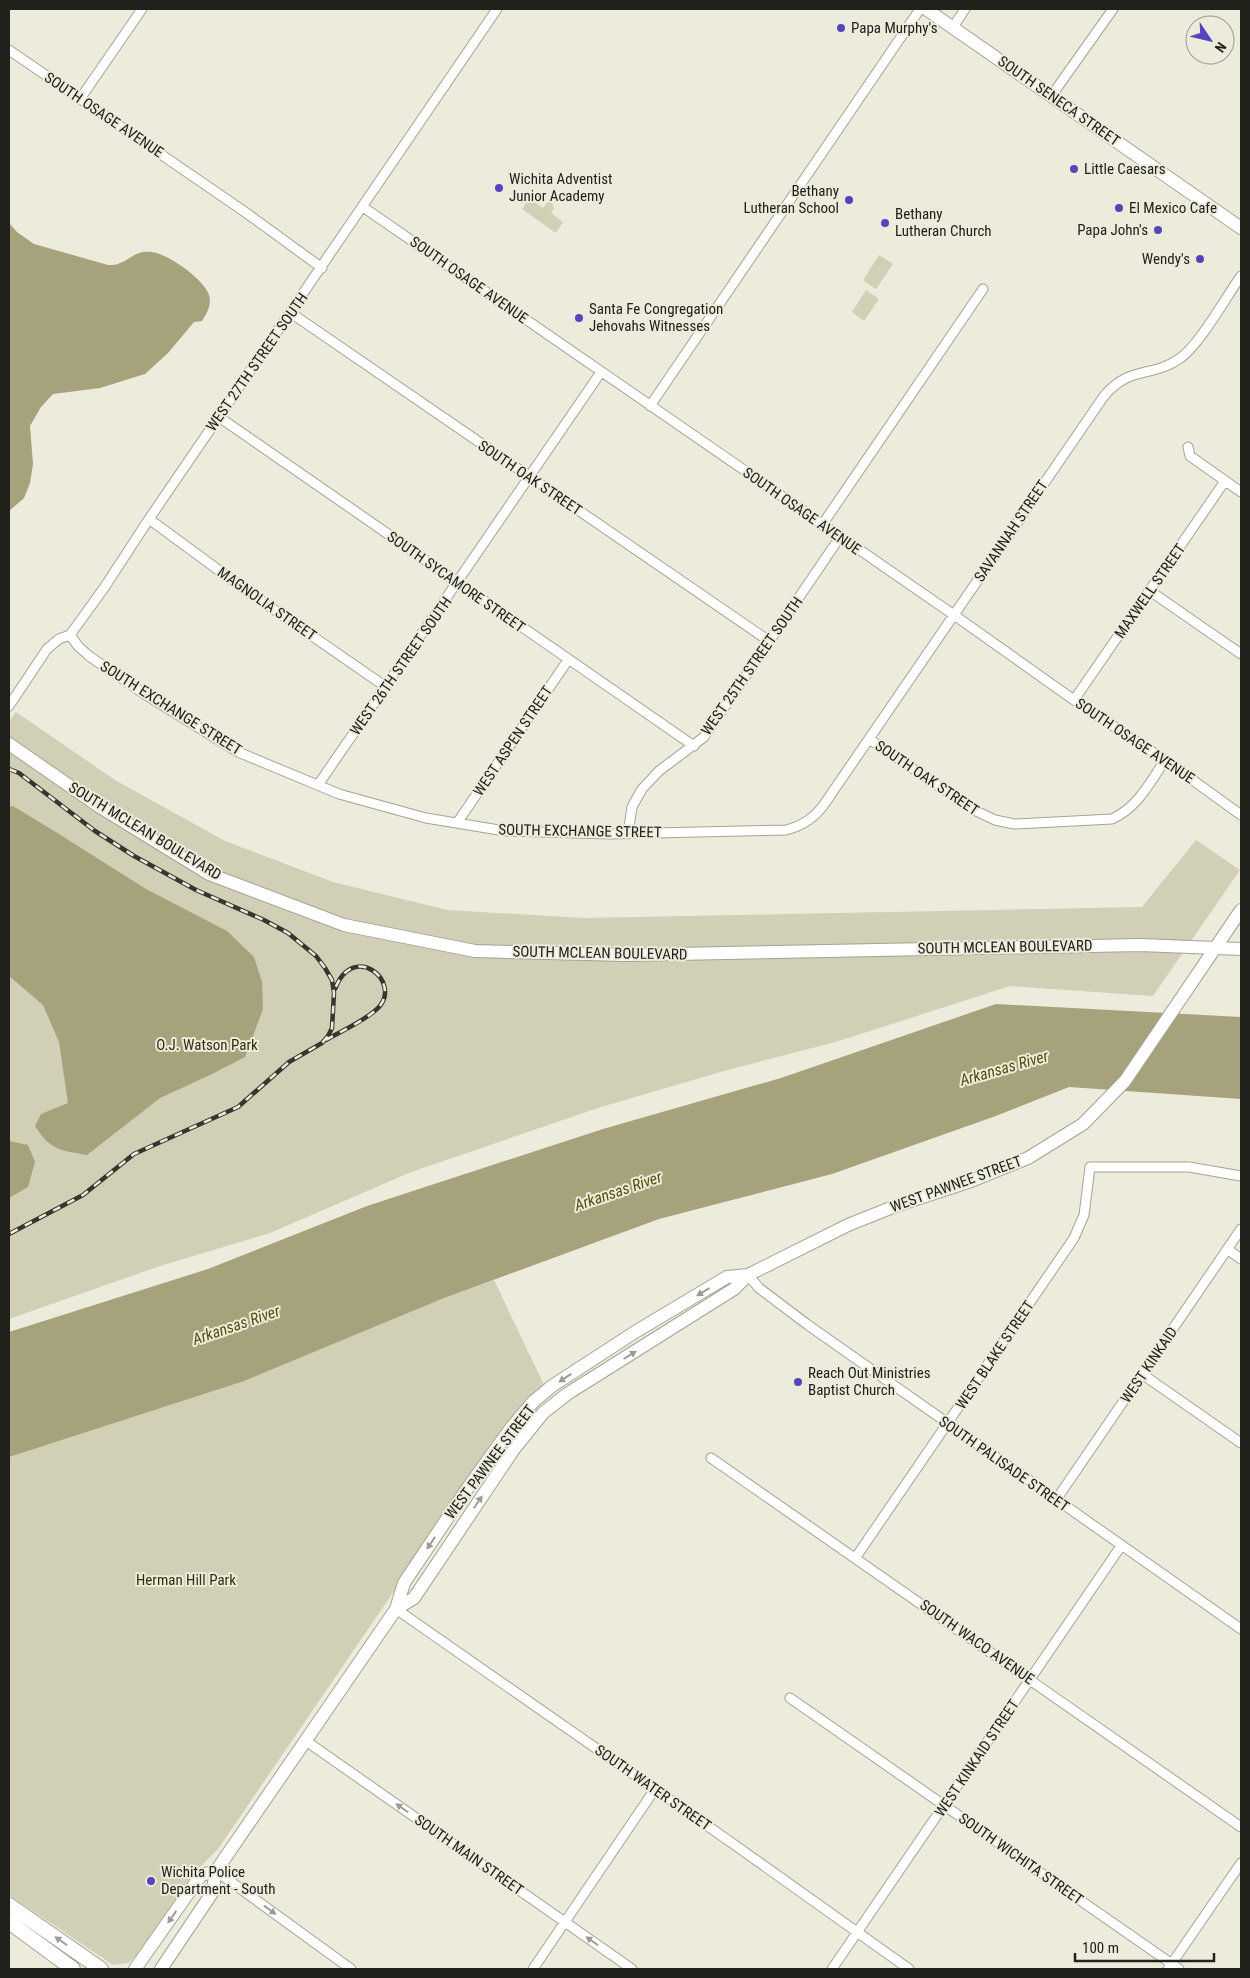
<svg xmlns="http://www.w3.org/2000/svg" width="1250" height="1978" font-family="'Roboto Condensed',sans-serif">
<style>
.green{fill:#d1cfb5}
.water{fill:#a6a27c}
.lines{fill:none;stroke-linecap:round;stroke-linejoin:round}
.street-casing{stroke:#a4a395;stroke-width:11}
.secondary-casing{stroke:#a4a395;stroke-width:14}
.primary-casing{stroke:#a4a395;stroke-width:16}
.street{stroke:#fff;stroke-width:9}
.secondary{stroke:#fff;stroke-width:12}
.primary{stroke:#fff;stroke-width:14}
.rail-casing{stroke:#36362f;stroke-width:4.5}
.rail{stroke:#ecebdc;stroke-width:2.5;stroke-dasharray:8;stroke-linecap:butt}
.oneway{fill:#9b9b98}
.poi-dot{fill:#5345bd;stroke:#ecebdc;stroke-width:2}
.labels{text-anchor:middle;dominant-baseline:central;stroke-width:4;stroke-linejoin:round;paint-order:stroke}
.poi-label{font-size:15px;fill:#21211b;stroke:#ecebdc;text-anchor:start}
.street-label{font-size:15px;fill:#21211b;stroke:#ecebdc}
.park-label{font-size:15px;fill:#302c0b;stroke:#ecebdc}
.water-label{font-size:16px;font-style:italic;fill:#554e0b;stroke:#ecebdc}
</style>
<rect width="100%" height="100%" fill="#ecebdc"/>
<!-- green -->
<path class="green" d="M529,199L543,208L548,202L552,203L554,209L551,213L563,222L556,233L522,209Z
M879,255L893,264L876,289L863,280Z
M866,290L879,299L864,321L852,312Z
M16,712L115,780L225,841L333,882L447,910L584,918L1142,907L1196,840L1240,870L1153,996L1010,986L839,1041L724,1071L601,1107L411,1172L270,1233L160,1266L9,1319V722Z
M494,1280L544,1385L517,1411L218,1849L193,1874L135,1957L128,1963L113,1965L9,1895V1455Z"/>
<!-- water -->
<path class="water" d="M9,223L17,232L34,244L108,265C112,265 117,265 120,263C132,259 135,250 152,252C168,254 204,279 209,295C212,305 207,313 202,321L194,322L168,353L145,374L100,388L53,394L41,407L30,426L33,464L30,483L24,498L9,511Z
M13,806L59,834L146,889L227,931L254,957L262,982L263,1009L245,1057L210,1075L160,1098L87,1155C60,1150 51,1151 35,1126L41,1114L68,1103L59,1042L43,1005L9,976V807Z
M996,1004L1241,1017V1099L1069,1087L993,1117L832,1174L659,1219L439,1300L244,1381L9,1457V1332L208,1269L367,1206L603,1129L781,1078Z
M9,1141L28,1145L35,1162L28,1187L9,1198Z"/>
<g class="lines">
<!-- street casing -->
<g class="street-casing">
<path id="street" d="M953,27L965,9
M9,50L245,212L322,268
M1052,95L1113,9
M80,99L142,9
M363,207L954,615L1074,700L1165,760L1241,815
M291,313L769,641
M650,406L920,9
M219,417L694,746
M1188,447L1190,456L1241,492
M149,519L247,591L386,687
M822,525L983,289
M1150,591L1241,654
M70,635L78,646L89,656L146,695L238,752L339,794L426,818L505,831L610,834L786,830C802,826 815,818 825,803L1104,396C1130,365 1151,378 1179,359C1199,346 1226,297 1241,276
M1074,700L1225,481
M9,706L47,649L59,639L70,635L104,588L149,519L497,9
M869,739L976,811L995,820L1014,824L1112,819C1137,808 1150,783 1165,760
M318,785L601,372
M457,823L568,660
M628,834L632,807L642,789L659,771L704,737L840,537
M1227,1249L1241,1259
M748,1275L759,1288L808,1325L1241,1629
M1142,1374L1241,1443
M711,1458L1241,1827
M1056,1500L1241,1229
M856,1557L1074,1238L1084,1215L1090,1167H1189L1241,1176
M396,1609L732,1843L909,1969
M790,1698L1179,1969
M306,1741L632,1969
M216,1871L351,1969
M533,1969L655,1789
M832,1969L1121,1546
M1168,1969L1241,1863"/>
</g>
<!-- secondary casing -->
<g class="secondary-casing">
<path id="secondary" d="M926,9L1241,228
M9,744L100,807L209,874L344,925L475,951L626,955L1140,945L1241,949
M396,1609L414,1598L514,1449L543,1413L567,1394L734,1289L748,1275L848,1225L898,1205L971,1181L1028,1158L1083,1124L1125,1081L1241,910
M135,1969L201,1875L216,1871
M161,1969L212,1893L216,1871L396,1609L404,1583L467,1489L511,1428L533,1402L552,1386L635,1332L727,1277L748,1275"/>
</g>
<!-- primary casing -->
<g class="primary-casing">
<path id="primary" d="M9,1905L101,1969
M9,1922L73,1969"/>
</g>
<!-- street -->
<use href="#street" class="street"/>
<!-- secondary -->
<use href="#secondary" class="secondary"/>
<!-- primary -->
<use href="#primary" class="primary"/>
<!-- rail casing -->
<g class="rail-casing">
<path id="rail" d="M9,769L19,773L95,831L134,856L196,890L264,920L288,933L316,956L325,968L332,980L334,993L332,1028L328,1036L322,1043L289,1062L238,1107L134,1154L83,1195L9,1234
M326,1040C341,1031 367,1020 379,1007C402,981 353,941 335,989"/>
</g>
<!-- rail -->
<use href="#rail" class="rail"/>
</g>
<!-- one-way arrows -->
<defs><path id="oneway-solid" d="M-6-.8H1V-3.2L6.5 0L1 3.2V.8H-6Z" transform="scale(1.25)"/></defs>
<g class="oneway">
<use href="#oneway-solid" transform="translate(703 1292) rotate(149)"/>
<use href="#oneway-solid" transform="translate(630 1355) rotate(-32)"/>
<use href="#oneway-solid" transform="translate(565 1378) rotate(147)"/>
<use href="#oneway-solid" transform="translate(478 1502) rotate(-56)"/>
<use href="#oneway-solid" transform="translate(431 1543) rotate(124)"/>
<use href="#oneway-solid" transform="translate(402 1808) rotate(-145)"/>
<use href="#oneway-solid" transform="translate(270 1910) rotate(36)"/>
<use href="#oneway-solid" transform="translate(172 1917) rotate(125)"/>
<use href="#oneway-solid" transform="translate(61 1941) rotate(-145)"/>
<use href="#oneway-solid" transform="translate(592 1941) rotate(-145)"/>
</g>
<!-- markers -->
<g class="poi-dot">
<circle cx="841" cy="28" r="5"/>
<circle cx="1074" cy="169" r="5"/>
<circle cx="499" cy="188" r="5"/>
<circle cx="849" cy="200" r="5"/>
<circle cx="1119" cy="208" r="5"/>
<circle cx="885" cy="223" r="5"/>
<circle cx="1158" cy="230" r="5"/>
<circle cx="1200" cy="259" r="5"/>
<circle cx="579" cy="318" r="5"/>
<circle cx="798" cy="1382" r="5"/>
<circle cx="151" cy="1881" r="5"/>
</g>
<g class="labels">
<!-- poi labels -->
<g class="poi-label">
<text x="851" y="28">Papa Murphy's</text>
<text x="1084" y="169">Little Caesars</text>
<text x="509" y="179">Wichita Adventist<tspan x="509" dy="17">Junior Academy</tspan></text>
<text x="839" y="191" text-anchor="end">Bethany<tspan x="839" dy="17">Lutheran School</tspan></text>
<text x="1129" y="208">El Mexico Cafe</text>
<text x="895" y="214">Bethany<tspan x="895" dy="17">Lutheran Church</tspan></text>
<text x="1148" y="230" text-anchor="end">Papa John's</text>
<text x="1190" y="259" text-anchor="end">Wendy's</text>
<text x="589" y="309">Santa Fe Congregation<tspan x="589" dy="17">Jehovahs Witnesses</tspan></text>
<text x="808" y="1373">Reach Out Ministries<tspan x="808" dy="17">Baptist Church</tspan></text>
<text x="161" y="1872">Wichita Police<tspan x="161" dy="17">Department - South</tspan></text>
</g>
<!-- street labels -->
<g class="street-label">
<text transform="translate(1059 101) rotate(35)">SOUTH SENECA STREET</text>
<text transform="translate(104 115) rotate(34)">SOUTH OSAGE AVENUE</text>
<text transform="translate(469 280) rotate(35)">SOUTH OSAGE AVENUE</text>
<text transform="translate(257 362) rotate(-55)">WEST 27TH STREET SOUTH</text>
<text transform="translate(530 478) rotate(34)">SOUTH OAK STREET</text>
<text transform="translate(802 511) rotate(35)">SOUTH OSAGE AVENUE</text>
<text transform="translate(1011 531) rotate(-56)">SAVANNAH STREET</text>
<text transform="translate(456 582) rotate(35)">SOUTH SYCAMORE STREET</text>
<text transform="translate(1150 591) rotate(-55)">MAXWELL STREET</text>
<text transform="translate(267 604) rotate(35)">MAGNOLIA STREET</text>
<text transform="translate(401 666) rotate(-55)">WEST 26TH STREET SOUTH</text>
<text transform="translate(752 666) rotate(-55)">WEST 25TH STREET SOUTH</text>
<text transform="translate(171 708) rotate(32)">SOUTH EXCHANGE STREET</text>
<text transform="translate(513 741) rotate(-56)">WEST ASPEN STREET</text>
<text transform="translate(1135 741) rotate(34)">SOUTH OSAGE AVENUE</text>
<text transform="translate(927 778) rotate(34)">SOUTH OAK STREET</text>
<text transform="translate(145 831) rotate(31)">SOUTH MCLEAN BOULEVARD</text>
<text transform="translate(580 831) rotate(1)">SOUTH EXCHANGE STREET</text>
<text transform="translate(1005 947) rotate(-1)">SOUTH MCLEAN BOULEVARD</text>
<text transform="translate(600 953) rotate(1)">SOUTH MCLEAN BOULEVARD</text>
<text transform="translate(956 1184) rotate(-20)">WEST PAWNEE STREET</text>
<text transform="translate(995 1355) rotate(-56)">WEST BLAKE STREET</text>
<text transform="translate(1149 1365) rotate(-56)">WEST KINKAID</text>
<text transform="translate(490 1462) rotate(-53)">WEST PAWNEE STREET</text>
<text transform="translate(1004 1464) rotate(35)">SOUTH PALISADE STREET</text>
<text transform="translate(977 1642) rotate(35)">SOUTH WACO AVENUE</text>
<text transform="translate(977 1758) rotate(-56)">WEST KINKAID STREET</text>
<text transform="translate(653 1788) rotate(35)">SOUTH WATER STREET</text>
<text transform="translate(469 1855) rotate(35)">SOUTH MAIN STREET</text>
<text transform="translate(1021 1859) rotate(35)">SOUTH WICHITA STREET</text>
</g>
<!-- park labels -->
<g class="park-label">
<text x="207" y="1045">O.J. Watson Park</text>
<text x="186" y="1580">Herman Hill Park</text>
</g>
<!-- water labels -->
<g class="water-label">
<text transform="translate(1004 1068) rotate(-16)">Arkansas River</text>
<text transform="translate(618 1191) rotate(-19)">Arkansas River</text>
<text transform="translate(236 1325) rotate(-19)">Arkansas River</text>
</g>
</g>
<!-- border -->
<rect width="1250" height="1978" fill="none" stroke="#21211b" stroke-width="20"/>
<!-- north arrow -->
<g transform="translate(1210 40) rotate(125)"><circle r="24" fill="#ecebdc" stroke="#9b9a8f"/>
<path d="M0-4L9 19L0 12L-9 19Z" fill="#5345bd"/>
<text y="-8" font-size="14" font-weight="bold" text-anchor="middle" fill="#21211b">N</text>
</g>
<!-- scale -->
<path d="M1075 1953v8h139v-8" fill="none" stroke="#21211b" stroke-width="2.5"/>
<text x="1082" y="1953" font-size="15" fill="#21211b" stroke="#ecebdc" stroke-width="4" paint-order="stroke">100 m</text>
</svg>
